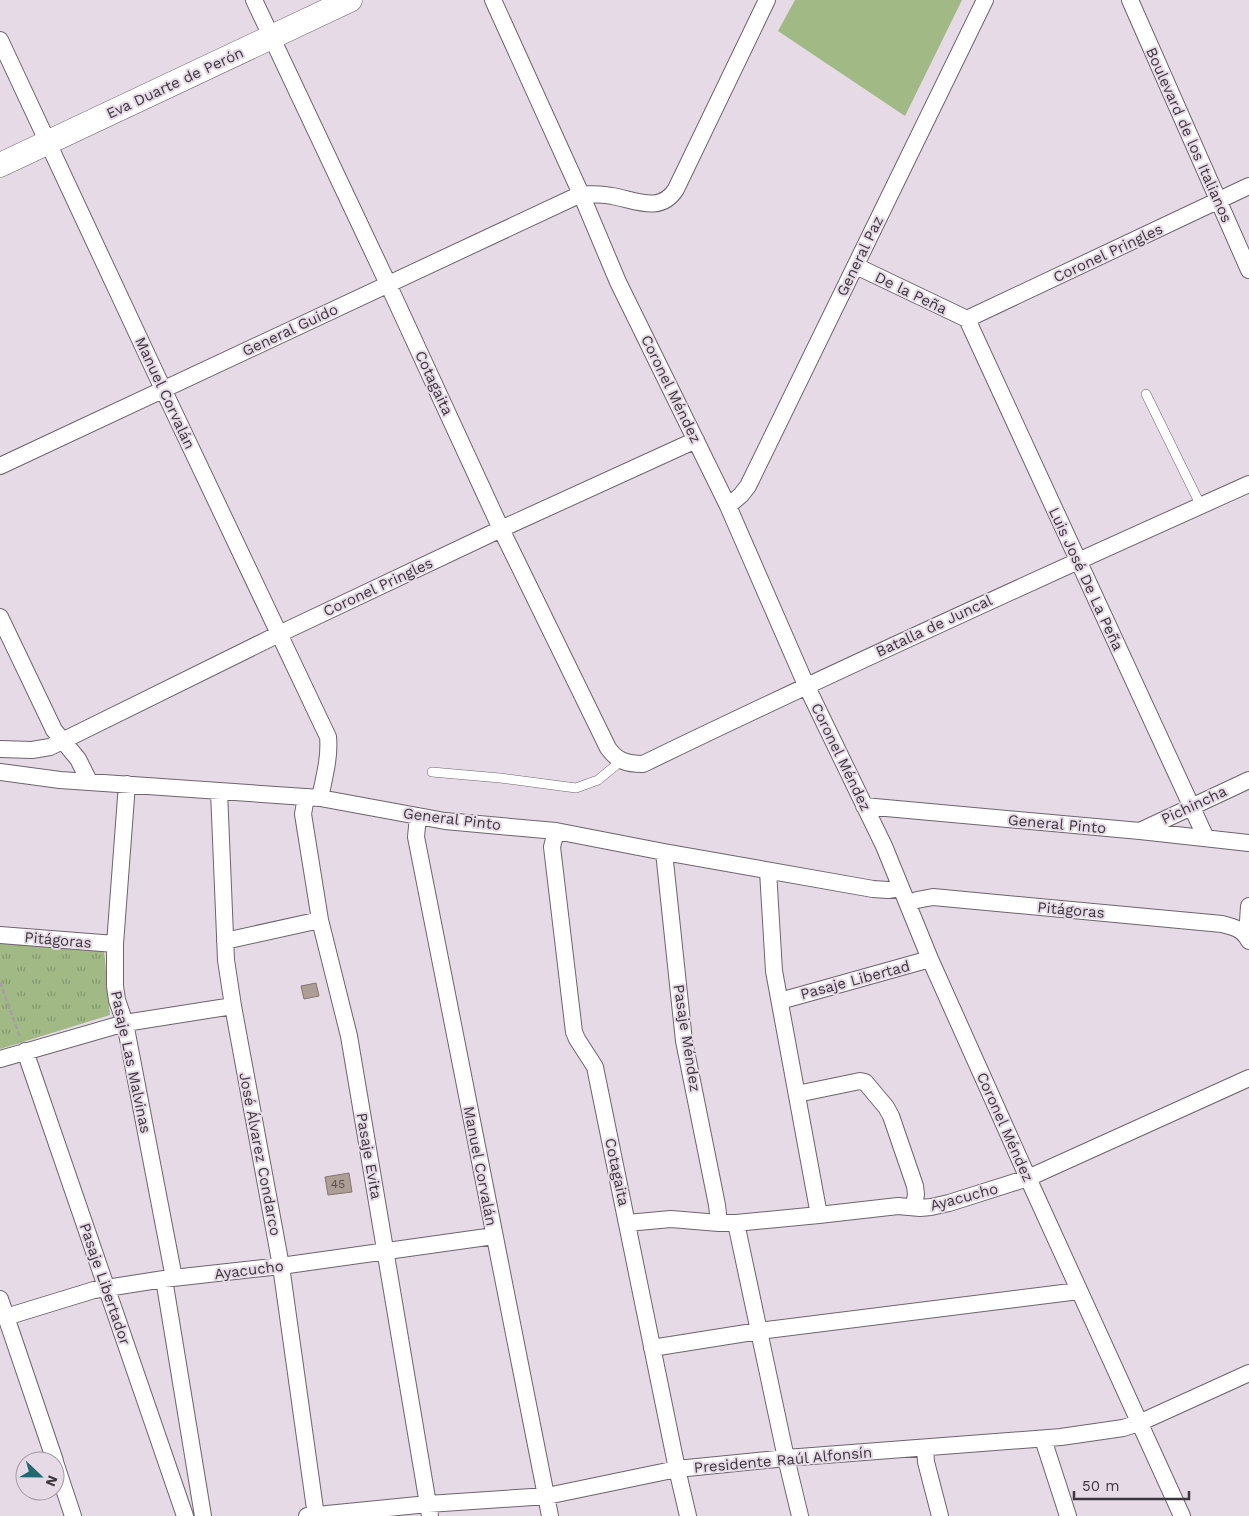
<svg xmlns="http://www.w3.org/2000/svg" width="1249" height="1516" font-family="'Work Sans',sans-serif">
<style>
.park{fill:url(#park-tufts)}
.pitch{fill:#a1b984}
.building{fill:#ac9e95;stroke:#85776f}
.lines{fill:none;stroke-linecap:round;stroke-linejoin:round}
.lane-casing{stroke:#6e636e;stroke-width:10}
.street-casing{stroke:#6e636e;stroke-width:18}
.secondary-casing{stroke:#6e636e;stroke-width:25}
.path{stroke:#a79da7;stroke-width:2.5;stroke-dasharray:5 2.5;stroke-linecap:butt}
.lane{stroke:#fff;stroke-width:9}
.street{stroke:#fff;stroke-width:16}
.secondary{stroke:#fff;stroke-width:24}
.labels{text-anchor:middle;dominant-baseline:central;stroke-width:4;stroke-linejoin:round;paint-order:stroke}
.number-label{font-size:12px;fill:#585152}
.street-label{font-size:15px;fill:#3c373c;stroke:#e7dae7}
</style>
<defs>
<pattern id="park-tufts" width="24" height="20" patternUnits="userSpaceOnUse" patternTransform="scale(1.25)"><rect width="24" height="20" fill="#a1b984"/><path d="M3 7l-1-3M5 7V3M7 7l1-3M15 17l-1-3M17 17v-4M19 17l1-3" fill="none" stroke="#84976d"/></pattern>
</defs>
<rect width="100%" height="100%" fill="#e7dae7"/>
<!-- park -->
<path class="park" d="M0,943L104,949L110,1015L0,1049Z"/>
<!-- pitch -->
<path class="pitch" d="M795,0H962L905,116L778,31Z"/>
<!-- building -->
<path class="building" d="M316,983L319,996L304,999L301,986Z
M349,1173L352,1192L328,1195L325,1177Z"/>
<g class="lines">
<!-- lane casing -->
<g class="lane-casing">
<path id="lane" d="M1146,394L1201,506
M432,772L500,778L576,788L598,780L621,761"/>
</g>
<!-- street casing -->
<g class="street-casing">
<path id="street" d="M254,0L388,284L501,529L608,748C617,761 627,764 643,764C843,667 1046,575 1249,484
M493,0L581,194L618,282L728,506L806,685L884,846L930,959L1028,1178L1182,1516
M1130,0L1249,270
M0,40L163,389L328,737C330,757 324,778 320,798
M856,266L967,319
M967,319L1206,838
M967,319L1249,186
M0,466L581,194C591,194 602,194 612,196C635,200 661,214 676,189L767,0
M728,506L741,495L748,486L985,0
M0,617L54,730L78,759L89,781
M0,749L32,750L50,747L279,634L501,529L696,440
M0,772L60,780L320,798L445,821L556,831L664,852L873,889L888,890L901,888
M127,784L115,944V986L117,1000L125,1023L174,1278
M219,791L226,960L233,1006L281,1266L316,1516
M306,797L303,814L320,920L349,1036L430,1516
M864,806L1140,831L1249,843
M418,816L416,837L550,1516
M556,831L552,847L574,1032L577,1039L595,1067L677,1469L688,1516
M1140,831L1249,780
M664,852L684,1041L717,1205L719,1223
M768,871L774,971L819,1215
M908,904L917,900L933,897L1222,924C1234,927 1243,929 1249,941
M0,935L115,944
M1247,937L1249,906
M225,941L320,920
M780,1001L930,959
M25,1051L185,1516
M0,1059L125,1023L233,1006
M797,1094L860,1081L865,1082L886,1107L891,1116L915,1186L916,1194L914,1207
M627,1223L671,1219L719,1223H736L819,1215L898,1206L920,1208L931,1207L949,1203L1028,1178L1249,1078
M736,1223L786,1458L800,1516
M164,1279L203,1516
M0,1299L55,1461
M6,1317L94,1290L164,1279L281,1266L494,1236
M652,1348L759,1331L1079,1291
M1043,1439L1068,1516
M925,1448L926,1462L940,1516
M55,1462L73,1516
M307,1516L428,1504L547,1496L677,1469L786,1458L1061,1437L1123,1428L1139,1423L1249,1373"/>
</g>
<!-- secondary casing -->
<g class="secondary-casing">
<path id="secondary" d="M0,165L350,0"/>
</g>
<!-- path -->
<path class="path" d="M0,982L20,1037"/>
<!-- lane -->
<use href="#lane" class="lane"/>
<!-- street -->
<use href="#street" class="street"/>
<!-- secondary -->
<use href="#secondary" class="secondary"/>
</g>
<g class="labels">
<!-- number labels -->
<g class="number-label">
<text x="338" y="1184">45</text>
</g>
<!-- street labels -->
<g class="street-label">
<text transform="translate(175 83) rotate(-25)">Eva Duarte de Perón</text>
<text transform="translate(1189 135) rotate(66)">Boulevard de los Italianos</text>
<text transform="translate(1108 253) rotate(-25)">Coronel Pringles</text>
<text transform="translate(860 256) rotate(-64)">General Paz</text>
<text transform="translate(911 293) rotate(26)">De la Peña</text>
<text transform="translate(290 330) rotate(-25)">General Guido</text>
<text transform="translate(434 383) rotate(65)">Cotagaita</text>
<text transform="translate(671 389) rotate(64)">Coronel Méndez</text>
<text transform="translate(165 393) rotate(65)">Manuel Corvalán</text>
<text transform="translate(1086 579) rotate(65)">Luis José De La Peña</text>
<text transform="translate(378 587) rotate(-25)">Coronel Pringles</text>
<text transform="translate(934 626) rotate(-25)">Batalla de Juncal</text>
<text transform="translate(841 757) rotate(64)">Coronel Méndez</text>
<text transform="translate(1194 805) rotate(-25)">Pichincha</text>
<text transform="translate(452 819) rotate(7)">General Pinto</text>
<text transform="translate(1057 824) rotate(5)">General Pinto</text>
<text transform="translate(1071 910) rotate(5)">Pitágoras</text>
<text transform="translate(58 940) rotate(5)">Pitágoras</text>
<text transform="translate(855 980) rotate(-15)">Pasaje Libertad</text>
<text transform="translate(687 1038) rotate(81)">Pasaje Méndez</text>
<text transform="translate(131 1062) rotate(78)">Pasaje Las Malvinas</text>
<text transform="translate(1005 1127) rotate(66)">Coronel Méndez</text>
<text transform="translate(260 1154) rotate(79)">José Álvarez Condarco</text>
<text transform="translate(369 1156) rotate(80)">Pasaje Evita</text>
<text transform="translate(480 1166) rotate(79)">Manuel Corvalán</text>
<text transform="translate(617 1172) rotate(78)">Cotagaita</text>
<text transform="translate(964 1197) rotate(-15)">Ayacucho</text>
<text transform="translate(249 1270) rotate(-7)">Ayacucho</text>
<text transform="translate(105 1284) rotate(71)">Pasaje Libertador</text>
<text transform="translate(783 1460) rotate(-5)">Presidente Raúl Alfonsín</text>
</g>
</g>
<!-- north arrow -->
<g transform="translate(40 1476) rotate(112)"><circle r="24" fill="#e7dae7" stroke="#a399a3"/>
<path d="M0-4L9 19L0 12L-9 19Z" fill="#1f6973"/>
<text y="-8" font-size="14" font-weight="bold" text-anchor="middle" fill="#3c373c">N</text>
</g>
<!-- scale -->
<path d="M1074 1491v8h115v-8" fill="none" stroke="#3c373c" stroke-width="2.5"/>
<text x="1082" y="1491" font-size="15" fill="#3c373c" stroke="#e7dae7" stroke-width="4" paint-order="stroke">50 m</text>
</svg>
